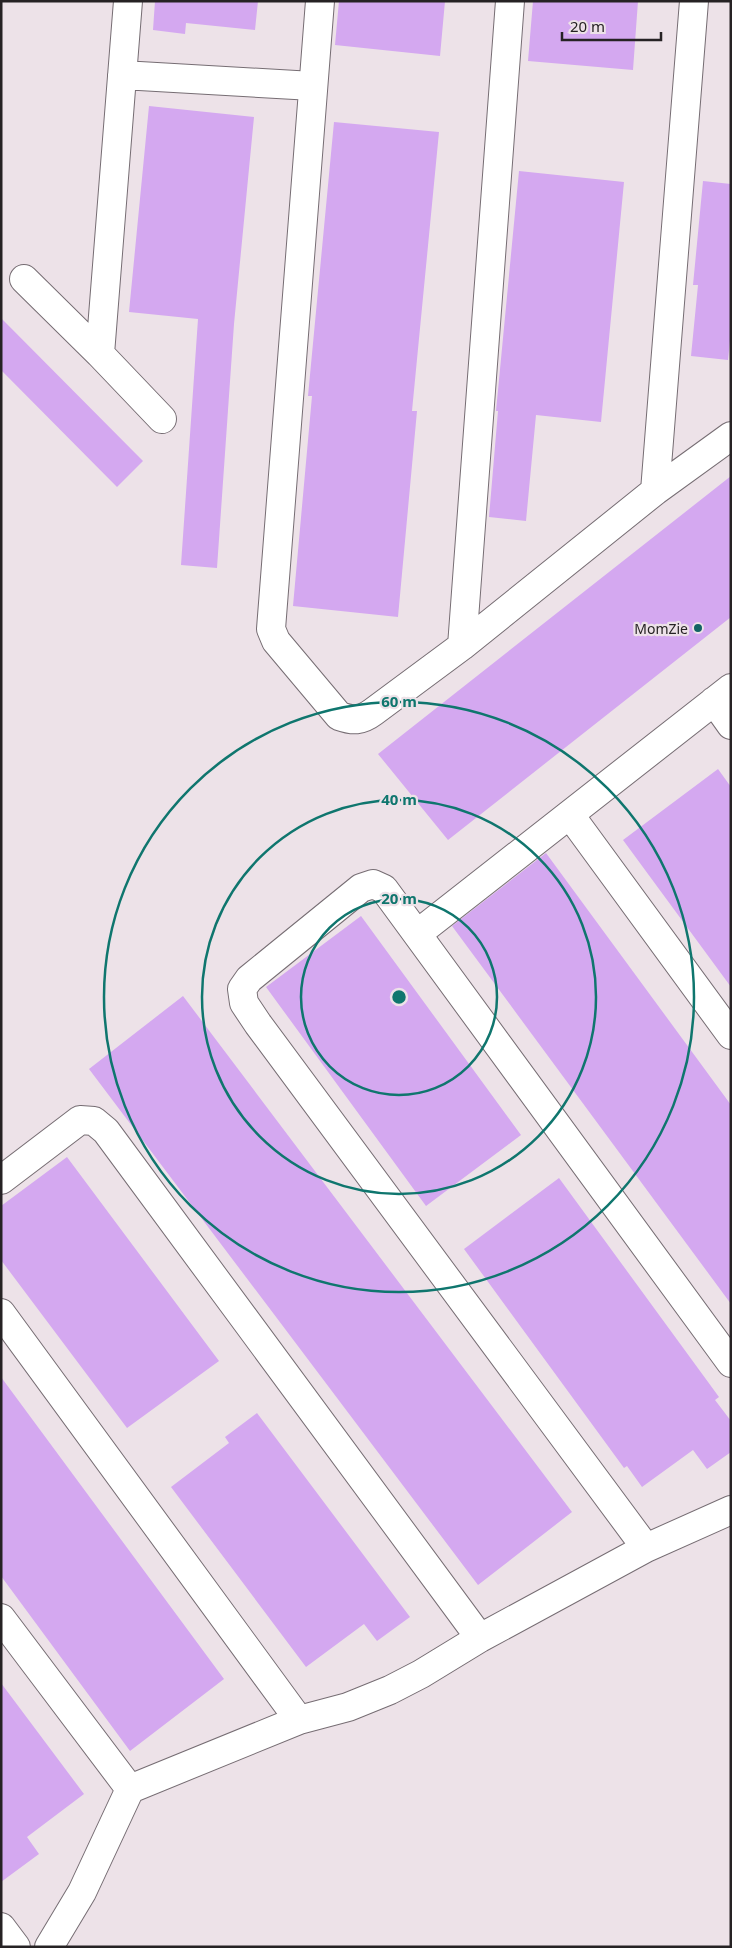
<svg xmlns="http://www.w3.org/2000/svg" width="732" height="1948" font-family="'Noto Sans',sans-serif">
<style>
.building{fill:#d4a8f0}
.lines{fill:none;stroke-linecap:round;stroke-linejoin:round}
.minor-casing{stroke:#766d73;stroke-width:30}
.minor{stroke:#fff;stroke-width:28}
.ring{fill:none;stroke:#0f766e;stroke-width:2.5}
.poi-dot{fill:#126364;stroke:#ede2e8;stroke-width:2}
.labels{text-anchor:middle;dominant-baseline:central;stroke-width:4.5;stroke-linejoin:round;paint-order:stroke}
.poi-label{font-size:14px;fill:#262224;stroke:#ede2e8;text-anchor:end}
.centre{fill:#0f766e;stroke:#ede2e8;stroke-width:2.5}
.ring-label{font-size:15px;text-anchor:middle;font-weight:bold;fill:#0f766e;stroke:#ede2e8;stroke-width:4.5;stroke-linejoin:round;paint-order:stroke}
</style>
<rect width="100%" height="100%" fill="#ede2e8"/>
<!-- building -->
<path class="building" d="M155,1H258L255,30L186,23L185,34L153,30Z
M339,1H445L440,56L335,45Z
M533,1H638L633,70L528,61Z
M149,106L254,117L234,324L217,568L181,565L198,319L129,312Z
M334,122L439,132L412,411H417L398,617L293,606L312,396H308Z
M519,171L624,182L601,422L536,415L526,521L489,517L498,411H496Z
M703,181L731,184V331L728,360L691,356L698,285H693Z
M1,318L143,461L117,487L1,370Z
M731,476V617L448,840L378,754Z
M718,769L731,787V987L623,840Z
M546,853L731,1105V1304L452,926Z
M361,916L521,1135L426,1206L266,987Z
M183,996L572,1512L478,1585L89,1069Z
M67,1157L219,1361L127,1428L1,1260V1206Z
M559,1178L719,1397L715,1400L731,1421V1452L707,1469L693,1450L642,1487L627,1466L624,1468L464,1249Z
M1,1377L224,1679L130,1751L1,1576Z
M257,1413L410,1617L377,1641L364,1624L306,1667L171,1487L229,1443L225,1437Z
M1,1683L84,1794L27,1837L39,1854L1,1882Z"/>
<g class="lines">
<!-- minor casing -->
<g class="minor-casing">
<path id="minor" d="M320,1L271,629L276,641L339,716C353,721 361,721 373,712L462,646L655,491L731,436
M122,75L313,86
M24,279L100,354L162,419
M100,354L128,1
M655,491L694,1
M462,646L510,1
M714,701L731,725
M570,815L731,1035
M417,934L731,688
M1,1180L80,1120L94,1121L106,1131L480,1638
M1,1313L299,1720
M646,1548L258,1024L244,1003L242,989L249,979L361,888L373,884L384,889L731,1363
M1,1618L130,1789
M1,1927L16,1947
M49,1947L82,1892L130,1789L299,1720L348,1707L390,1690L421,1674L480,1638L646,1548L731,1510"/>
</g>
<!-- minor -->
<use href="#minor" class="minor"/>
</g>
<!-- distance rings -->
<g class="ring">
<circle cx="399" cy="997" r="98"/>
<circle cx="399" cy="997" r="197"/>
<circle cx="399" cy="997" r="295"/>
</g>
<!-- markers -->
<circle class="poi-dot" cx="698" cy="628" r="5"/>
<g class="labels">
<!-- poi labels -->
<g class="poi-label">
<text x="688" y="628">MomZie</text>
</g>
</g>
<circle cx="399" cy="997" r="8" class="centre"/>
<g class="ring-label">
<text x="399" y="707">60 m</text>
<text x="399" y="805">40 m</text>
<text x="399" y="904">20 m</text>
</g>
<!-- border -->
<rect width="732" height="1948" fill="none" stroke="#262224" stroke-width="5"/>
<!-- scale -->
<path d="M562 32v8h99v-8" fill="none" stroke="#262224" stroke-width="2.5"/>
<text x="570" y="32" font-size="15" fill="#262224" stroke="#ede2e8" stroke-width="4" paint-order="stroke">20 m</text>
</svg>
